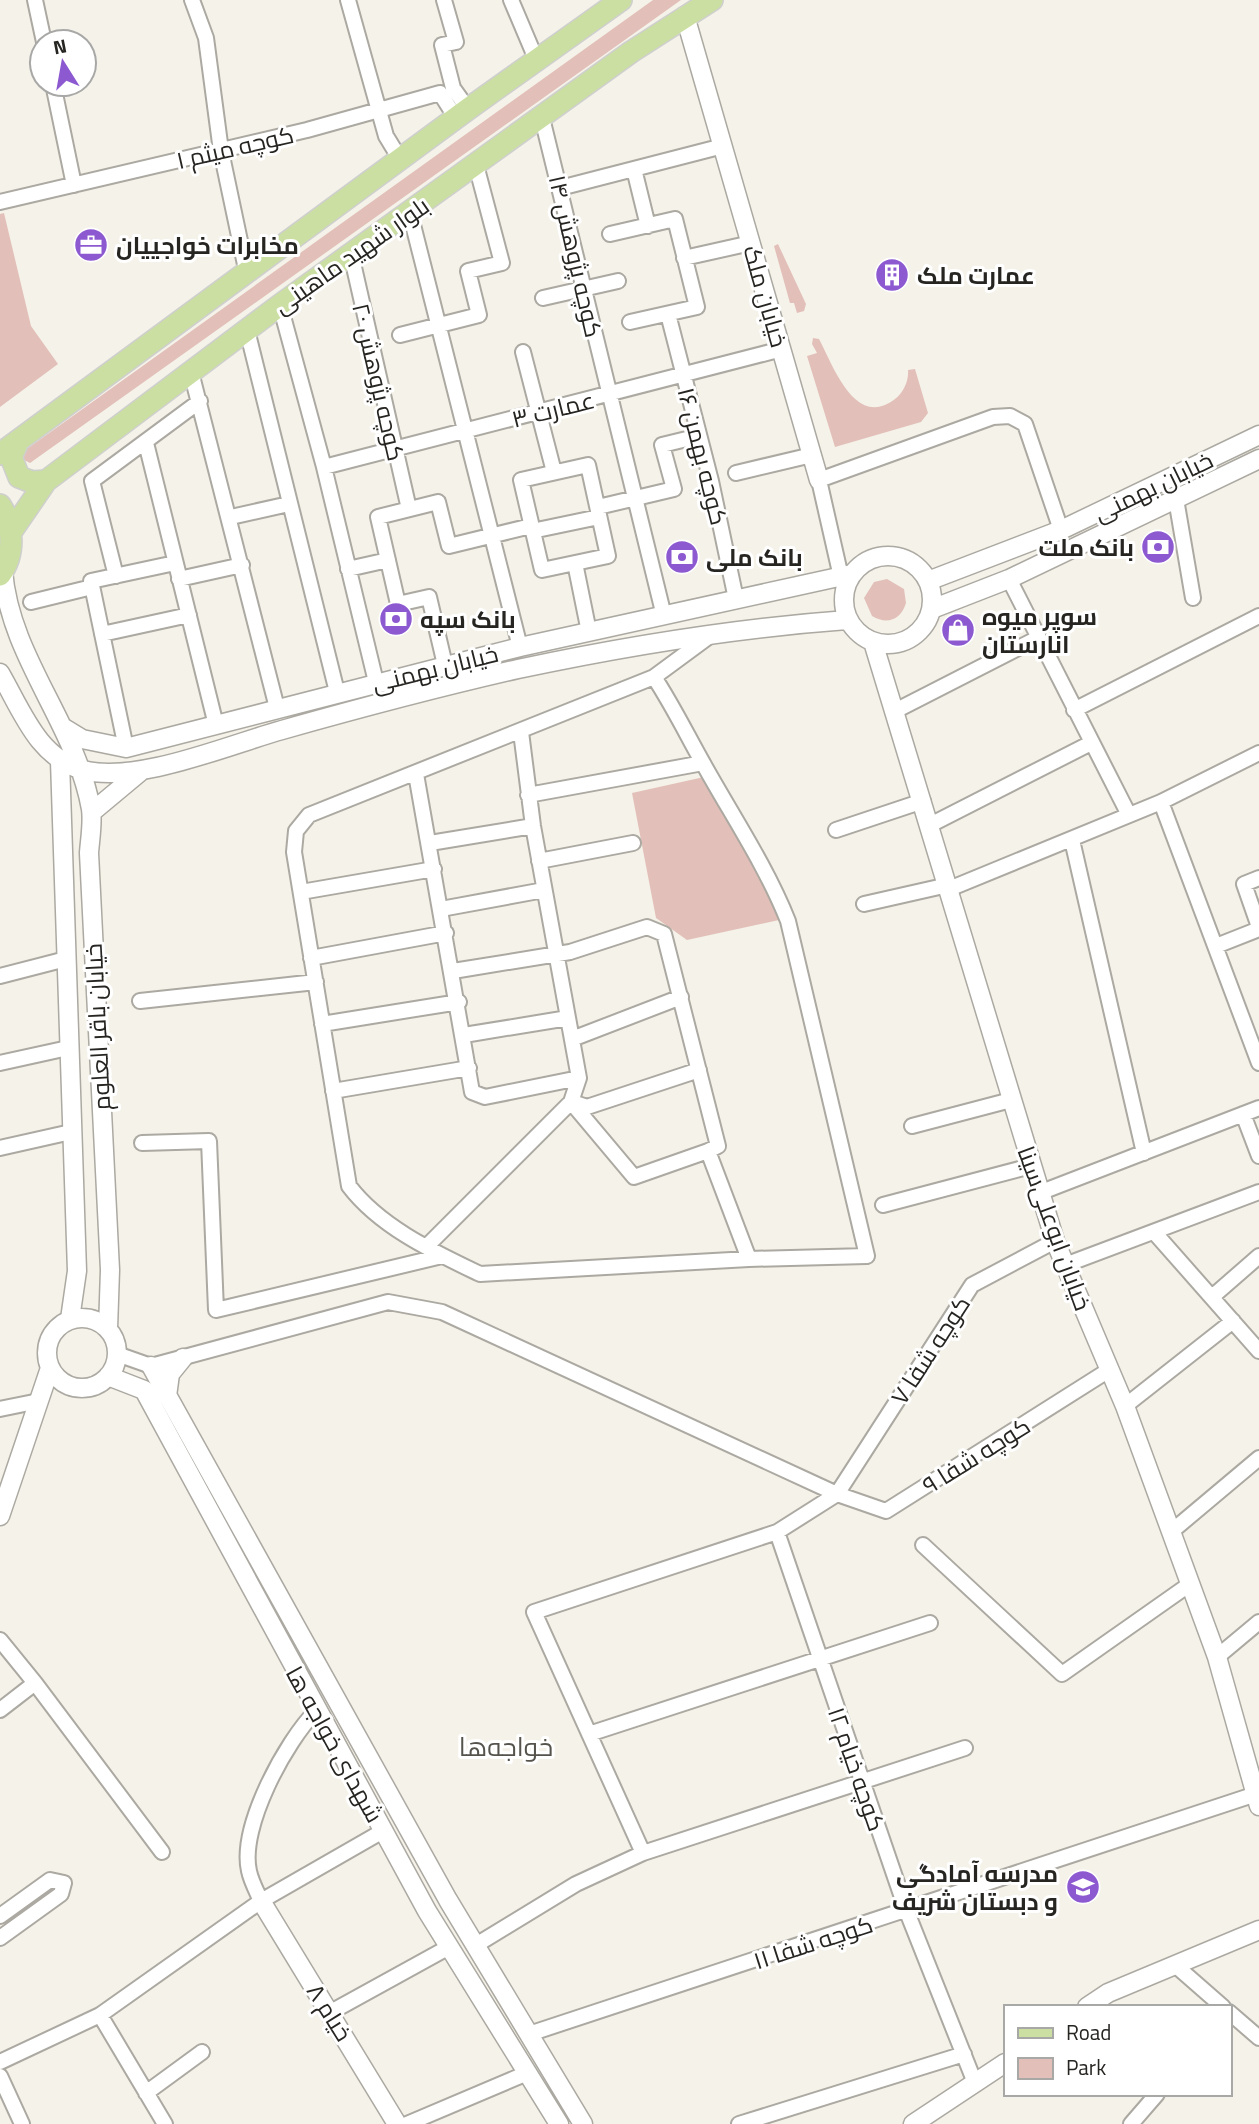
<svg xmlns="http://www.w3.org/2000/svg" width="1259" height="2124" font-family="'Titillium Web',Cairo,sans-serif">
<style>
.green{fill:#e2c0b9}
.lines{fill:none;stroke-linecap:round;stroke-linejoin:round}
.minor-casing{stroke:#aba9a1;stroke-width:18}
.tertiary-casing{stroke:#aba9a1;stroke-width:21}
.primary-casing{stroke:#cfcfce;stroke-width:24}
.minor{stroke:#fff;stroke-width:14}
.tertiary{stroke:#fff;stroke-width:18}
.primary{stroke:#cbdfa3;stroke-width:21}
.labels{text-anchor:middle;dominant-baseline:central;stroke-width:6;stroke-linejoin:round;paint-order:stroke}
.street-label{font-size:24px;fill:#262522;stroke:#fff}
.poi-label{font-size:24px;font-weight:bold;fill:#262522;stroke:#fff;text-anchor:start}
.neighbourhood-label{font-size:26px;fill:#55534c;stroke:#fff}
</style>
<rect width="100%" height="100%" fill="#f5f2e9"/>
<!-- green -->
<path class="green" d="M653,0H681L30,463L24,460V451Z
M4,213L31,326L58,364L0,407V214Z
M778,244L806,304L804,311L797,313L794,303H790L774,246Z
M813,338L819,339C833,365 855,430 895,399C903,393 909,381 908,370L915,369L928,413L921,422L835,447L807,356L817,353L812,344Z
M887,579L904,589L906,603C901,620 887,625 872,616L864,598L874,582Z
M704,777L766,889L779,920L687,940L656,918L632,793Z"/>
<g class="lines">
<!-- minor casing -->
<g class="minor-casing">
<path id="minor" d="M35,0L44,42
M192,0L206,38L221,151L247,274
M348,0L386,136L400,159
M444,0L456,42L442,45L453,88L468,109
M511,0L536,59
M53,84L74,185
M542,118L664,616
M634,169L648,226
M560,188L723,146
M0,202L307,130L440,93L456,118
M410,213L520,647
M610,234L675,219L697,307L630,322
M351,254L409,509
M684,258L751,243
M543,298L618,281
M280,305L324,467L376,682
M668,314L711,481L736,599
M247,330L337,692
M400,335L479,315L468,271L502,263L476,165
M523,352L554,472
M191,372L277,708
M146,443L216,725
M588,465L608,556L542,570L521,480Z
M324,467L782,349
M736,473L812,455
M1176,499L1193,598
M598,507L674,489L662,445L699,436
M231,517L289,504
M532,531L599,517
M575,563L589,632
M348,569L388,560
M116,576L92,481L200,401
M841,577L819,480L993,417L1010,416L1025,424L1061,530
M179,579L242,565
M1009,579L1129,815
M31,602L92,587
M102,634L189,615
M445,665L429,597L398,604L378,517L438,502L449,546L531,526
M654,677C673,706 687,735 704,765C733,817 766,866 788,921L867,1256L749,1259L480,1274C434,1252 380,1227 349,1186L294,852L296,831L309,815L654,677L711,635
M1074,710L1259,616
M895,711L1038,638
M126,748L91,581L175,563
M416,774L472,1092L485,1097L579,1078
M528,795L703,763
M1161,802L1259,1063
M930,825L1091,743
M836,830L923,801
M1072,840L1144,1153
M430,843L533,826
M539,861L633,843
M1259,878L1244,884L1259,927
M949,889L1161,802L1259,753
M301,892L434,869
M864,904L948,885
M441,909L544,890
M1216,946L1259,929
M311,958L446,933
M453,971L570,952L647,927L664,934L718,1146L708,1151L749,1259
M0,976L66,959
M140,1001L316,982
M322,1024L459,1002
M464,1035L568,1018
M572,1039L681,997
M0,1063L68,1048
M333,1091L469,1068
M571,1102L634,1177L708,1151
M572,1102L587,1107L699,1070
M1243,1114L1259,1156
M912,1126L1011,1100
M142,1143L209,1141L216,1310L442,1256
M0,1148L71,1132
M1039,1193L1259,1108
M883,1205L1031,1166
M1154,1232L1259,1351
M427,1246L571,1102L579,1078L533,826L521,732
M1065,1265L1259,1192
M1212,1297L1259,1256
M117,1354L151,1366L388,1302L442,1312L837,1494L886,1511L1109,1370
M1125,1406L1233,1321
M0,1409L39,1401
M777,1532L907,1912L975,2083
M1171,1532L1259,1458
M923,1545L1062,1674L1190,1584
M0,1640L35,1683L0,1710
M1217,1657L1259,1622
M35,1683L162,1852
M589,1734L930,1623
M643,1853L534,1612L777,1532L837,1494L972,1285L1055,1241
M261,1901C257,1892 251,1881 249,1871C239,1827 286,1741 316,1711
M0,1916L50,1880L64,1883L61,1894L0,1938
M476,1945L576,1884L643,1853L965,1748
M1175,1965L1223,2007
M331,2012L449,1947
M1229,2012L1259,2038
M100,2015L165,2124
M529,2034L1256,1794
M0,2062L100,2015L261,1901L383,1831
M0,2076L22,2124
M146,2093L202,2052
M407,2124L525,2074
M739,2124L964,2054
M1131,2124L1157,2094"/>
</g>
<!-- tertiary casing -->
<g class="tertiary-casing">
<path id="tertiary" d="M685,16L819,480
M844 600a44 44 0 1 1 88 0a44 44 0 1 1-88 0Z
M3,571C10,658 76,724 91,809C93,823 90,839 89,853L110,1270L108,1329
M928,581L1061,530L1259,435
M932,609L1009,579L1259,459
M873,642L1055,1241L1125,1406L1217,1657L1259,1806
M0,673C22,711 38,758 83,770C137,784 228,745 282,730C360,708 439,687 518,669C626,646 737,628 847,620
M64,728L82,739L126,748L520,647L852,574
M60,761L77,1271L70,1319
M92,812L140,772
M47 1353a35 35 0 1 1 70 0a35 35 0 1 1-70 0Z
M151,1366L448,1900L583,2124
M108,1376L144,1390L427,1911L559,2124
M167,1396L170,1374L183,1358
M0,1516L50,1368
M261,1901L397,2124
M1087,2007L1108,1993L1259,1930
M913,2124L1005,2063"/>
</g>
<!-- primary casing -->
<g class="primary-casing">
<path id="primary" d="M17,444L11,457L19,477L32,482L46,481
M0,454L468,109L621,0
M0,505C14,526 15,555 0,575
M11,532L46,481L280,305L631,52L712,0"/>
</g>
<!-- minor -->
<use href="#minor" class="minor"/>
<!-- tertiary -->
<use href="#tertiary" class="tertiary"/>
<!-- primary -->
<use href="#primary" class="primary"/>
</g>
<!-- icons -->
<defs>
<g id="office-disc" transform="scale(1.75)"><circle r="9.5" fill="#8d59d1" stroke="#fff"/><path d="M-6-3h4V-5.5h4V-3h4V5H-6ZM-1-4.5V-3h2v-1.5ZM-6 0V1H6V0Z" fill="#fff"/></g>
<g id="building-disc" transform="scale(1.75)"><circle r="9.5" fill="#8d59d1" stroke="#fff"/><path d="M-4-6H4V6H1V3H-1V6H-4ZM-2.5-4.3h1.7v1.8h-1.7ZM.8-4.3h1.7v1.8H.8ZM-2.5-1h1.7V.8h-1.7ZM.8-1h1.7V.8H.8Z" fill="#fff"/></g>
<g id="bank-disc" transform="scale(1.75)"><circle r="9.5" fill="#8d59d1" stroke="#fff"/><path d="M-6-4H6V4H-6ZM0-2.3a2.3 2.3 0 1 0 0 4.6a2.3 2.3 0 1 0 0-4.6Z" fill="#fff"/></g>
<g id="shop-disc" transform="scale(1.75)"><circle r="9.5" fill="#8d59d1" stroke="#fff"/><path d="M-5-2.5h2.3a2.7 3.5 0 0 1 5.4 0H5L5.5 6h-11ZM-1.5-2.5h3a1.5 2.3 0 0 0-3 0Z" fill="#fff"/></g>
<g id="school-disc" transform="scale(1.75)"><circle r="9.5" fill="#8d59d1" stroke="#fff"/><path d="M0-5L7-2L0 1L-7-2ZM-4 1L0 2.5L4 1V4Q0 6-4 4Z" fill="#fff"/></g>
</defs>
<g fill-rule="evenodd">
<use href="#office-disc" x="91" y="245"/>
<use href="#building-disc" x="892" y="275"/>
<use href="#bank-disc" x="1158" y="547"/>
<use href="#bank-disc" x="682" y="557"/>
<use href="#bank-disc" x="396" y="619"/>
<use href="#shop-disc" x="958" y="630"/>
<use href="#school-disc" x="1083" y="1887"/>
</g>
<g class="labels">
<!-- street labels -->
<g class="street-label">
<text transform="translate(235 147) rotate(-13)">کوچه میثم ۱</text>
<text transform="translate(351 255) rotate(-35)">بلوار شهید ماهینی</text>
<text transform="translate(576 256) rotate(77)">کوچه پژوهش ۱۴</text>
<text transform="translate(766 296) rotate(74)">خیابان ملک</text>
<text transform="translate(379 382) rotate(77)">کوچه پژوهش ۲۰</text>
<text transform="translate(553 409) rotate(-14)">عمارت ۳</text>
<text transform="translate(703 456) rotate(76)">کوچه بهمن ۱۶</text>
<text transform="translate(1153 486) rotate(-26)">خیابان بهمنی</text>
<text transform="translate(435 668) rotate(-14)">خیابان بهمنی</text>
<text transform="translate(97 1027) rotate(-93)">خیابان باقر العلوم</text>
<text transform="translate(1055 1228) rotate(70)">خیابان ابوعلی‌سینا</text>
<text transform="translate(930 1350) rotate(-57)">کوچه شفا ۷</text>
<text transform="translate(976 1455) rotate(-32)">کوچه شفا ۹</text>
<text transform="translate(335 1744) rotate(61)">شهدای خواجه ها</text>
<text transform="translate(857 1769) rotate(71)">کوچه خیام ۱۲</text>
<text transform="translate(813 1942) rotate(-18)">کوچه شفا ۱۱</text>
<text transform="translate(330 2012) rotate(58)">خیام ۸</text>
</g>
<!-- poi labels -->
<g class="poi-label">
<text x="116" y="245">مخابرات خواجییان</text>
<text x="917" y="275">عمارت ملک</text>
<text x="1134" y="547" text-anchor="end">بانک ملت</text>
<text x="706" y="557">بانک ملی</text>
<text x="982" y="616">سوپر میوه<tspan x="982" dy="28">انارستان</tspan></text>
<text x="420" y="619">بانک سپه</text>
<text x="1058" y="1873" text-anchor="end">مدرسه آمادگی<tspan x="1058" dy="28">و دبستان شریف</tspan></text>
</g>
<!-- neighbourhood labels -->
<g class="neighbourhood-label">
<text x="506" y="1746">خواجه‌ها</text>
</g>
</g>
<!-- legend -->
<rect x="1004" y="2005" width="228" height="91" fill="#ffffff" stroke="#a8a8a7" stroke-width="2"/>
<rect x="1018" y="2028" width="35" height="10" fill="#cbdfa3" stroke="#a8a8a7" stroke-width="2"/>
<text x="1066" y="2040" font-size="21" fill="#262522">Road</text>
<rect x="1018" y="2058" width="35" height="21" fill="#e2c0b9" stroke="#a8a8a7" stroke-width="2"/>
<text x="1066" y="2075" font-size="21" fill="#262522">Park</text>
<!-- north arrow -->
<g transform="translate(63 63) rotate(349)"><circle r="33" fill="#ffffff" stroke="#a8a8a7" stroke-width="2"/>
<path d="M0-5L12 26L0 18L-12 26Z" fill="#8d59d1"/>
<text y="-10" font-size="19" font-weight="bold" text-anchor="middle" fill="#262522">N</text>
</g>
</svg>
